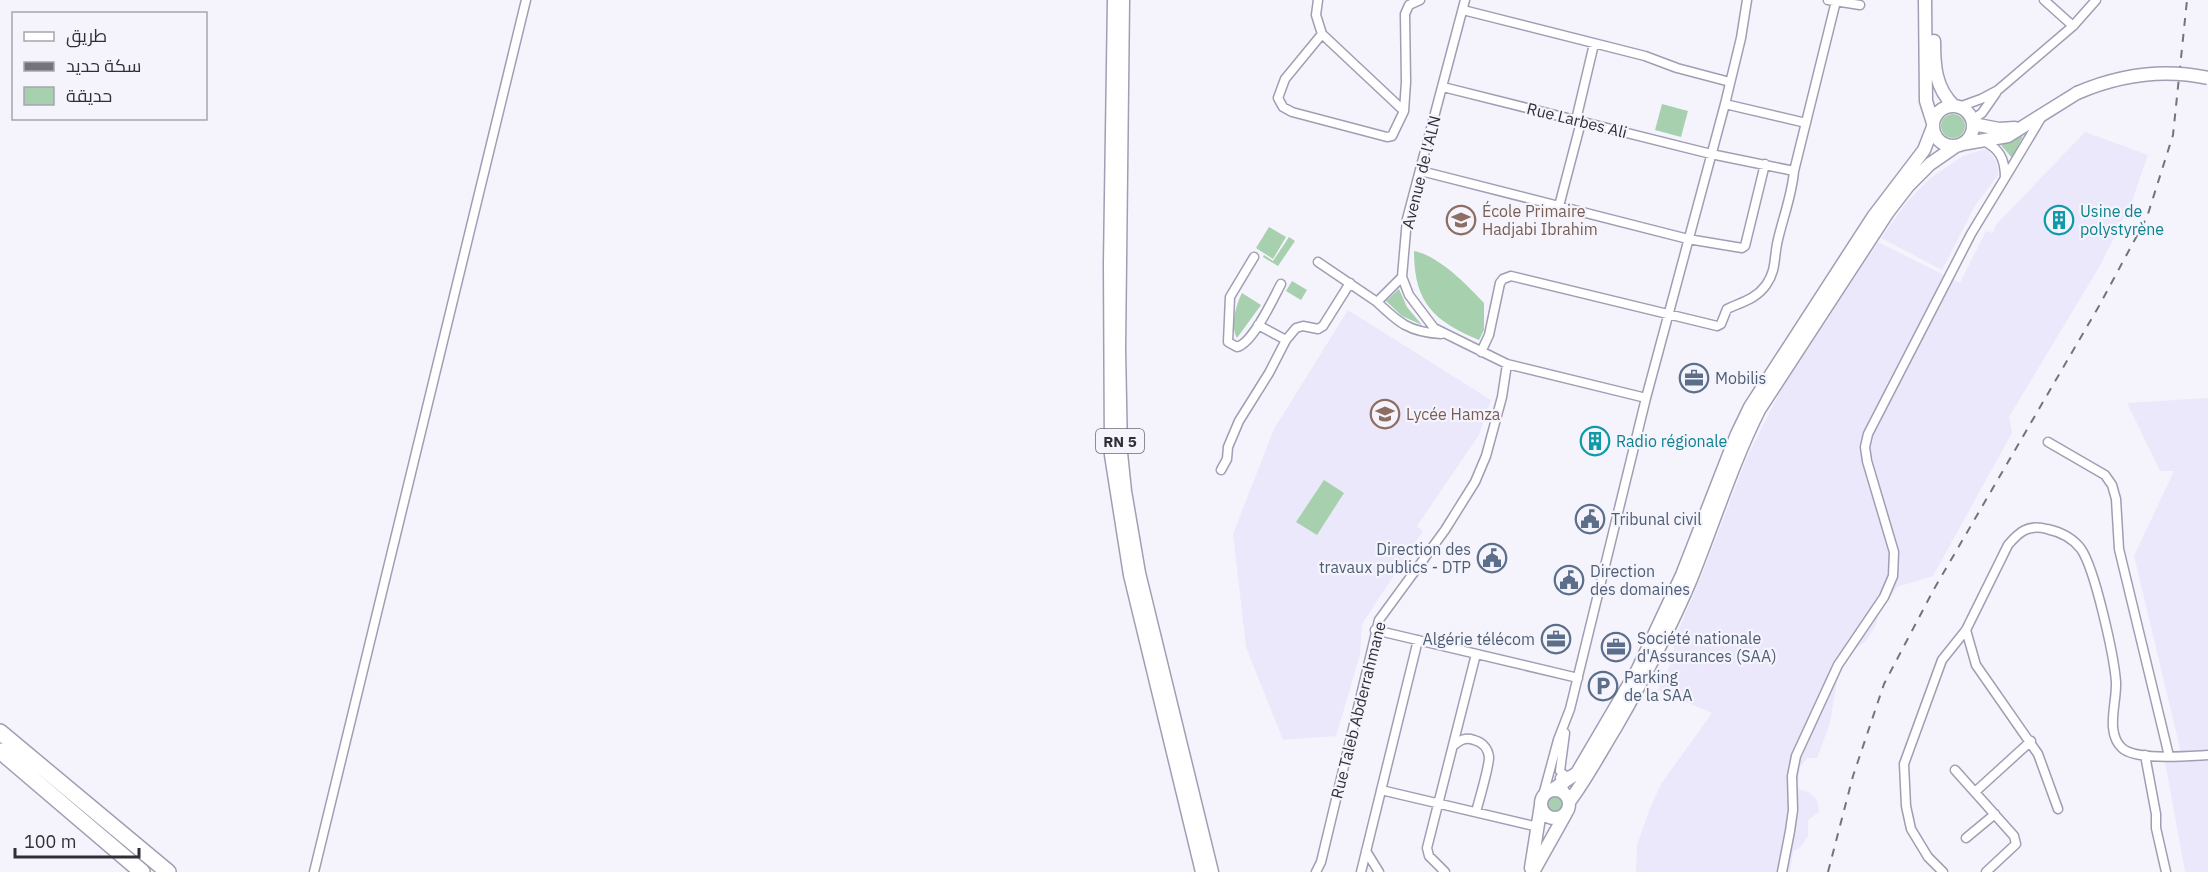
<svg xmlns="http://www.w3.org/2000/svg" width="2208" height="872" font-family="'IBM Plex Sans',Cairo,sans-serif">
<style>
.built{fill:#eae8fa}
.green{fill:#a7d0af}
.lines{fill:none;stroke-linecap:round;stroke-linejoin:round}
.street-casing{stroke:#a09eb3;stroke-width:11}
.secondary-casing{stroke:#a09eb3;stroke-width:15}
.primary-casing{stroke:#a09eb3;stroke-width:15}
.highway-casing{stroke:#a09eb3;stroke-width:18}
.street{stroke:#fff;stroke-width:8}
.secondary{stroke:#fff;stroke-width:12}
.primary{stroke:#fff;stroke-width:12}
.highway{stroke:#fff;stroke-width:15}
.rail{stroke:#74737c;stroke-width:2;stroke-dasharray:8 8;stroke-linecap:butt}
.secondary-bridge-casing{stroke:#a09eb3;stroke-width:15;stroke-linecap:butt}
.secondary-bridge{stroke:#fff;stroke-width:12}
.labels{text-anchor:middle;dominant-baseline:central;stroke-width:4.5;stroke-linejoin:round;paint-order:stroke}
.shield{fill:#f5f4fd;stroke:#6b6a73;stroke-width:1.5}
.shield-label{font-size:15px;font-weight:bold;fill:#302f38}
.street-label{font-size:16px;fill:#302f38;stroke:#f5f4fd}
.education-label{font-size:16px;fill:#785e54;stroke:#f5f4fd;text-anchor:start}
.culture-label{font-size:16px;fill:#0d838f;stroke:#f5f4fd;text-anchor:start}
.service-label{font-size:16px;fill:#4e5e75;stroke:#f5f4fd;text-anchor:start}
</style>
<rect width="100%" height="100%" fill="#f5f4fd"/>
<!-- built -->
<path class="built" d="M2085,132L2148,155L2132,201L2101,264L2009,417L2012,433L1933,576L1897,587L1878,616L1876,625L1866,641L1855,649L1845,663L1837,680L1830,723L1817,758H1807L1800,767L1798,782L1799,789L1809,792L1817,800L1819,812L1808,820V836L1801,846L1793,852L1790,872H1636L1637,845L1650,808L1661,784L1712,713L1658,690L1675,654L1673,643L1705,567L1747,457L1782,388L1878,242L1960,283L1986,231L1993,233L1995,226Z
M1985,149L1989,151L1997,163L1998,175L1975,206L1942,270L1881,238L1905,204L1929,179L1963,156Z
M1348,310L1491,400L1479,435L1417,526L1423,531L1362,624L1360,655L1336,736L1283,740L1246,647L1233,534L1274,429Z
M2208,398V872H2185L2165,762L2183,761L2134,556L2174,471H2160L2127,403Z"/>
<!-- green -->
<path class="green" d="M1662,104L1688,111L1681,137L1655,130Z
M1941 126a12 12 0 1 1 24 0a12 12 0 1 1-24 0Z
M2023,136L2012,158L2001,145Z
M1269,227L1286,237L1273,259L1256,248Z
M1289,237L1295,241L1278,266L1263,257L1264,255L1273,261Z
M1414,251C1439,256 1466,284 1484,303V330L1479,340C1433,321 1414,302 1414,251Z
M1292,281L1307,290L1301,300L1286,291Z
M1399,289L1407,307L1422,325L1402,316L1386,301Z
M1242,293L1261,305L1237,338C1230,327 1236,304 1242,293Z
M1324,480L1344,493L1317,535L1296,522Z
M1548 804a7 7 0 1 1 14 0a7 7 0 1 1-14 0Z"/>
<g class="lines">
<!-- street casing -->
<g class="street-casing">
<path id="street" d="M1318,0L1316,15L1322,34L1404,111L1406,82L1405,14L1409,5L1420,0
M1465,0L1407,219L1402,277L1409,295L1434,328L1507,364L1646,398
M1828,0L1860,5
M2044,0L2073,26
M1463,10L1645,56L1677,68L1730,82
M1322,34L1285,79L1278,98L1283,107L1292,112L1387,137L1392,136L1404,111
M1443,87L1711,154L1794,171L1836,1
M1725,104L1806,123
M1959,107L1981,99L1998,90L2073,26L2096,0
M1576,120L1594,44
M1972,120L1982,113L1996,93
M1981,140C2000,148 2005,159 2005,178L2041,118
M1421,171L1688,239L1742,248L1745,246L1765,164
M1559,206L1581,122
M1254,257L1230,297L1228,342L1237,347C1253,343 1273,299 1281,284
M1318,262L1377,302L1402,277
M1377,302C1399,323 1409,332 1441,334
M1258,325L1286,340
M1481,352L1489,335L1500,283L1503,279L1511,276L1717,326L1721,324L1727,309C1742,302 1756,299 1766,285C1776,271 1774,259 1777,244C1782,220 1792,196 1794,171
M2048,442L2105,475L2112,485L2116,499L2119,549L2169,756
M1221,470L1227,459L1228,447L1239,421L1269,373L1286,340L1296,328L1303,326L1318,329L1323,326L1350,283
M1375,630L1578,678
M1966,630L1976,665L2038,754L2058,809
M1565,733L1560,771L1565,776L1574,775
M1453,746C1460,740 1465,737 1474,740C1482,742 1488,748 1489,757C1489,768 1479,800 1476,812
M2145,755L2156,814V828L2166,872
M1955,770L2014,836L2016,844L1986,872
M1560,778L1567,798
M1381,790L1538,827
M1975,792L2031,741
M1542,799L1558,740L1570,709L1646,398L1725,104L1741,38L1747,0
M1966,838L1995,814
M1366,851L1379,872
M314,872L526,0
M1316,872L1321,862L1379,620L1445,530L1475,482L1486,456L1502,397L1507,364
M1361,872L1418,640
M1445,872L1429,856L1427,848L1476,654
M1782,872L1790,831L1793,810L1792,776L1796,756L1838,665L1884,597L1893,576L1894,552L1867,461L1865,447L1868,434L1971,234L2005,178
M1943,872L1928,857L1911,829L1906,806L1904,764L1942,660L1966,630L2008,545C2019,532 2028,524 2047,529C2061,532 2072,537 2081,549C2095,569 2114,656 2116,682C2117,703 2105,732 2122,748C2136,761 2189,756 2208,755"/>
</g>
<!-- secondary casing -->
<g class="secondary-casing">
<path id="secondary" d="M1925,0L1926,101L1933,123
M1934,41C1934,65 1935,88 1954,106
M1933 126a20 20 0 1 1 40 0a20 20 0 1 1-40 0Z
M1973,124L1999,129L2015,128
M1962,144L2008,136L2077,93
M1552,790L1577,773L1638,669L1682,575L1737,434L1750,407L1873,217L1924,150L1933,127
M1541 804a14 14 0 1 1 28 0a14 14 0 1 1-28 0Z
M1569,802C1587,778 1601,751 1617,725C1644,678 1670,629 1691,579C1714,522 1732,464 1759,410L1888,212L1908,186L1930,164L1956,146
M1531,868L1541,805
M1533,872L1566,813"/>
</g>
<!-- primary casing -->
<g class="primary-casing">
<path id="primary" d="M1114,0L1110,264L1111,455L1130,575L1202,872
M1123,0L1119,349L1121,453L1125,491L1139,573L1212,872"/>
</g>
<!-- highway casing -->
<g class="highway-casing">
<path id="highway" d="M0,732L168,872
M0,751L142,872"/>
</g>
<!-- street -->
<use href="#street" class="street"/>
<!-- secondary -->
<use href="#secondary" class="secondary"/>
<!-- primary -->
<use href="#primary" class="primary"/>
<!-- highway -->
<use href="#highway" class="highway"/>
<!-- rail -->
<path class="rail" d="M1828,872L1853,776L1884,684L1934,589L2099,306L2147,217L2173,135L2187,0"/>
<!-- secondary-bridge casing -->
<g class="secondary-bridge-casing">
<path id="secondary-bridge" d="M2077,93C2119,75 2162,68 2208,78"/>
</g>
<!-- secondary-bridge -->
<use href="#secondary-bridge" class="secondary-bridge"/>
</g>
<!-- icons -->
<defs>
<g id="school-ring" transform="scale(1.5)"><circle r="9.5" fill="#f5f4fd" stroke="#8d6e63" stroke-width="1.5"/><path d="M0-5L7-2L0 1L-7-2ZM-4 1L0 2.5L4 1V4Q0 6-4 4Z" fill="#8d6e63"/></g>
<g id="building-ring" transform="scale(1.5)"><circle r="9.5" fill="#f5f4fd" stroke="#0f9aa8" stroke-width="1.5"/><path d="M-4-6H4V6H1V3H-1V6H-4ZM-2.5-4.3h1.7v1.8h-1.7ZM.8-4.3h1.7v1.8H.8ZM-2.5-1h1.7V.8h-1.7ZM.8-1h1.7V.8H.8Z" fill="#0f9aa8"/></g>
<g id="office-ring" transform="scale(1.5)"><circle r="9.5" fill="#f5f4fd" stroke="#5c6f8a" stroke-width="1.5"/><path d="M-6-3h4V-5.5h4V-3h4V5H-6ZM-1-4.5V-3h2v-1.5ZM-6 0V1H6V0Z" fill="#5c6f8a"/></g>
<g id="civic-ring" transform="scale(1.5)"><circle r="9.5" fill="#f5f4fd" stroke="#5c6f8a" stroke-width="1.5"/><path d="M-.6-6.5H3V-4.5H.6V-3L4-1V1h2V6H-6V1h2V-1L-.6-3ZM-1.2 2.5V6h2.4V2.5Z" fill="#5c6f8a"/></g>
<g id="parking-ring" transform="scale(1.5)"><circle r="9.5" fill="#f5f4fd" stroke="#5c6f8a" stroke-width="1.5"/><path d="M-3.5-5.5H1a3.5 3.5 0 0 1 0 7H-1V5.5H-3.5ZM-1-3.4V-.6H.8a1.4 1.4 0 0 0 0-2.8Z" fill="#5c6f8a"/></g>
</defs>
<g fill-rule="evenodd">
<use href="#school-ring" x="1461" y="220"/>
<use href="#building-ring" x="2059" y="220"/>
<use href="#office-ring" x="1694" y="378"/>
<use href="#school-ring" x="1385" y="414"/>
<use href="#building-ring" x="1595" y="441"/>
<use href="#civic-ring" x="1590" y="519"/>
<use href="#civic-ring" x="1492" y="558"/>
<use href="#civic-ring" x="1569" y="580"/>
<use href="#office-ring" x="1556" y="639"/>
<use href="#office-ring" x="1616" y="647"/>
<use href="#parking-ring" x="1603" y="686"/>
</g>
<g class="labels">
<!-- shield labels -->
<rect class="shield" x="1096" y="429" width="48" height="24" rx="4.5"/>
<g class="shield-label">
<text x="1120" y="441">RN 5</text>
</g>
<!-- street labels -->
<g class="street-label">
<text transform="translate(1577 120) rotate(14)">Rue Larbes Ali</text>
<text transform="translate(1421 172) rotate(-76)">Avenue de l'ALN</text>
<text transform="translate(1358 710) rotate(-76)">Rue Taleb Abderrahmane</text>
</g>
<!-- education labels -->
<g class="education-label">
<text x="1482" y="211">École Primaire<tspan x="1482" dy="18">Hadjabi Ibrahim</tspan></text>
<text x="1406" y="414">Lycée Hamza</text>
</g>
<!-- culture labels -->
<g class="culture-label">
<text x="2080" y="211">Usine de<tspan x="2080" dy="18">polystyrène</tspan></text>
<text x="1616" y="441">Radio régionale</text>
</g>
<!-- service labels -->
<g class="service-label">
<text x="1715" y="378">Mobilis</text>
<text x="1611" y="519">Tribunal civil</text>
<text x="1471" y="549" text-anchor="end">Direction des<tspan x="1471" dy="18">travaux publics - DTP</tspan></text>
<text x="1590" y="571">Direction<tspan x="1590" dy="18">des domaines</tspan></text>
<text x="1637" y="638">Société nationale<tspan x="1637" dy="18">d'Assurances (SAA)</tspan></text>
<text x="1535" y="639" text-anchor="end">Algérie télécom</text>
<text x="1624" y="677">Parking<tspan x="1624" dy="18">de la SAA</tspan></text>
</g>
</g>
<!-- legend -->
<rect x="12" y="12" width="195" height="108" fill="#f5f4fd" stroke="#a6a5ae" stroke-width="1.5"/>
<rect x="24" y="32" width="30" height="9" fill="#ffffff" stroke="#a6a5ae" stroke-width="1.5"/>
<text x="66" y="42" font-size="18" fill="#302f38">طريق</text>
<rect x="24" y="62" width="30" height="9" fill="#74737c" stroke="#a6a5ae" stroke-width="1.5"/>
<text x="66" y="72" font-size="18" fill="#302f38">سكة حديد</text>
<rect x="24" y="87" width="30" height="18" fill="#a7d0af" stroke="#a6a5ae" stroke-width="1.5"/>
<text x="66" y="102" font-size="18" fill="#302f38">حديقة</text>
<!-- scale -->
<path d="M15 848v9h124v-9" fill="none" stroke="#302f38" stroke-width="3"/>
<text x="24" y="848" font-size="18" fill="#302f38" stroke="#f5f4fd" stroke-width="4.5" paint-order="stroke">100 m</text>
</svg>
